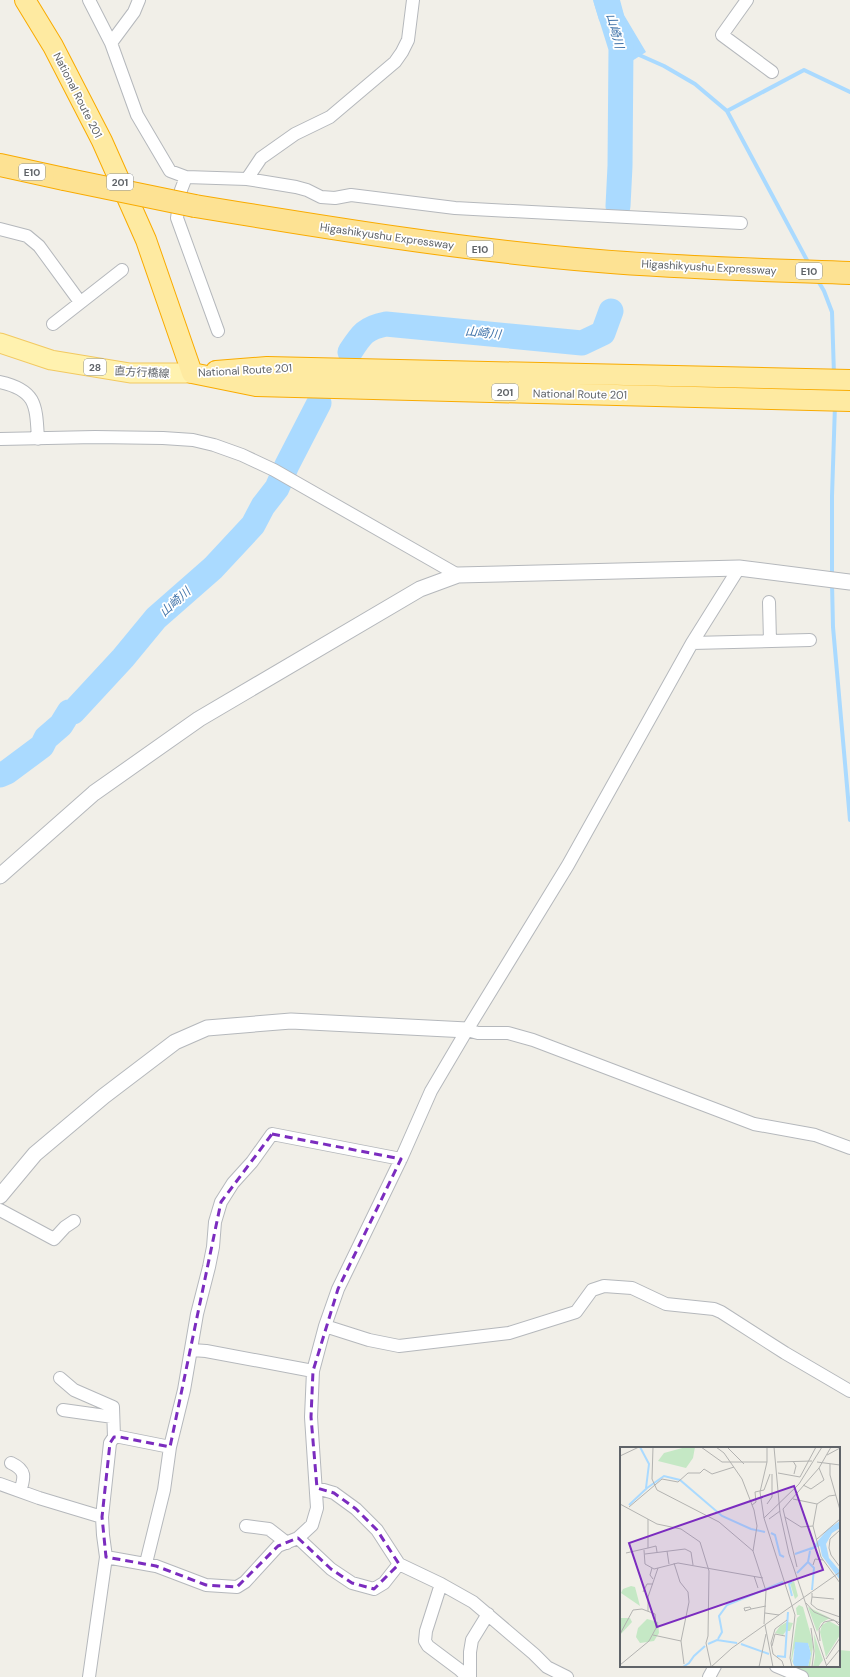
<svg xmlns="http://www.w3.org/2000/svg" width="850" height="1677" font-family="'DM Sans','Noto Sans JP',sans-serif">
<style>
.green{fill:#c5e8c5}
.water{fill:#aadaff}
.lines{fill:none;stroke-linecap:round;stroke-linejoin:round}
.stream{stroke:#aadaff;stroke-width:4}
.river{stroke:#aadaff;stroke-width:25}
.minor-casing{stroke:#b5b8bc;stroke-width:14}
.tertiary-casing{stroke:#b5b8bc;stroke-width:17}
.primary-casing{stroke:#f2c960;stroke-width:21}
.trunk-casing{stroke:#f9ab00;stroke-width:22}
.motorway-casing{stroke:#f9ab00;stroke-width:24}
.minor{stroke:#fff;stroke-width:12}
.tertiary{stroke:#fff;stroke-width:15}
.primary{stroke:#fff2af;stroke-width:19}
.trunk{stroke:#feeaa1;stroke-width:20}
.motorway{stroke:#fde293;stroke-width:22}
.motorway-bridge-casing{stroke:#f9ab00;stroke-width:24;stroke-linecap:butt}
.motorway-bridge{stroke:#fde293;stroke-width:22}
.marked{fill:none;stroke:#7b2cbf;stroke-width:3;stroke-dasharray:8 5;stroke-linejoin:round}
.labels{text-anchor:middle;dominant-baseline:central;stroke-width:3.5;stroke-linejoin:round;paint-order:stroke}
.shield{fill:#fff;stroke:#8f9295;stroke-width:1}
.shield-label{font-size:10px;font-weight:bold;fill:#5f6368}
.street-label{font-size:11px;fill:#5f6368;stroke:#fff}
.water-label{font-size:12px;font-style:italic;fill:#4174aa;stroke:#fff}
.inset-river{fill:none;stroke:#aadaff;stroke-width:2}
.inset-road{fill:none;stroke:#b3b3b1;stroke-width:1}
.view{fill:#7b2cbf;fill-opacity:0.15;stroke:#7b2cbf;stroke-width:2}
.inset-edge{fill:none;stroke:#5f6368;stroke-width:2}
</style>
<rect width="100%" height="100%" fill="#f1efe8"/>
<!-- green -->
<path class="green" d="M839,1650L850,1651V1677H783L797,1666H839Z"/>
<!-- water -->
<path class="water" d="M593,0H620L624,15L646,52L632,61L616,50L599,20Z"/>
<g class="lines">
<!-- stream -->
<path class="stream" d="M637,54L664,66L695,84L727,111L809,264
M727,111L804,70L850,92
M817,279L824,291L832,312L834,375
M832,577V496L835,405
M832,583L833,627L850,820"/>
<!-- river -->
<path class="river" d="M606,0L621,48L620,166L618,206
M350,352C361,335 365,328 386,324L582,343L603,333L611,311
M0,775L7,772L42,746L46,738L61,725L69,712H73L123,658L156,618L213,568L253,525L263,506L277,488L287,465L319,403"/>
<!-- minor casing -->
<g class="minor-casing">
<path id="minor" d="M89,0L111,43L137,115L170,171L186,177L247,179L296,187L307,190L321,197L335,198L351,195L455,208L741,223
M747,0L722,35L772,72
M111,43L134,12L139,0
M186,177L181,190L177,218L218,331
M247,179L261,158L295,134L330,117L395,62L402,52L408,40L413,0
M0,229L27,236L39,246L80,302
M53,324L122,270
M0,382C37,390 36,406 38,439
M0,439L95,437L163,438L193,440L214,445L242,455L274,470L458,575
M769,602L770,641
M692,643L810,640
M467,1030L478,1033H508L533,1040L754,1124L815,1135L850,1148
M0,1210L54,1239L65,1227L74,1221
M325,1326L369,1340L399,1346L509,1333L576,1312L592,1290L604,1286L632,1288L666,1304L714,1309L721,1312L785,1353L850,1391
M192,1350L206,1351L313,1371
M60,1378L74,1390L113,1407L114,1437
M63,1410L113,1417
M11,1463C26,1470 25,1477 20,1491
M0,1484L39,1498L102,1517L103,1535L106,1557L89,1677
M317,1488L334,1493L356,1509L377,1530L399,1564L441,1584L473,1602L534,1654L547,1667L567,1677
M102,1517L110,1443L114,1437H120L170,1447
M246,1526L269,1529L287,1543
M298,1538L331,1569L352,1583L374,1589L384,1583L399,1564
M106,1557L156,1566L206,1585L237,1587L245,1582L278,1546L298,1538L312,1525L317,1508L311,1417L313,1371L325,1326L338,1289L401,1159L431,1091L467,1030L568,865L692,643L739,568
M146,1563L164,1490L170,1447L184,1390L197,1314L209,1267L213,1247L215,1222L221,1202L233,1183L252,1162L272,1134L401,1159
M441,1584L426,1631L425,1641L428,1646L460,1670L467,1677
M776,1666L802,1677
M470,1677V1652L472,1640L488,1614
M709,1677L715,1666"/>
</g>
<!-- tertiary casing -->
<g class="tertiary-casing">
<path id="tertiary" d="M0,876L94,793L199,719L420,589L458,575L739,568L850,582
M0,1196L35,1154L104,1096L175,1042L207,1028L291,1021L467,1030"/>
</g>
<!-- primary casing -->
<g class="primary-casing">
<path id="primary" d="M0,343L51,360L130,373H192"/>
</g>
<!-- trunk casing -->
<g class="trunk-casing">
<path id="trunk" d="M25,0L53,46L102,141L146,240L192,373
M216,371L267,367L850,380
M192,373L256,386L850,401"/>
</g>
<!-- motorway casing -->
<g class="motorway-casing">
<path id="motorway" d="M0,165L64,179
M195,206C329,228 463,250 599,261C682,268 766,270 850,273"/>
</g>
<!-- minor -->
<use href="#minor" class="minor"/>
<!-- tertiary -->
<use href="#tertiary" class="tertiary"/>
<!-- primary -->
<use href="#primary" class="primary"/>
<!-- trunk -->
<use href="#trunk" class="trunk"/>
<!-- motorway -->
<use href="#motorway" class="motorway"/>
<!-- motorway-bridge casing -->
<g class="motorway-bridge-casing">
<path id="motorway-bridge" d="M64,179L195,206"/>
</g>
<!-- motorway-bridge -->
<use href="#motorway-bridge" class="motorway-bridge"/>
</g>
<!-- marked area -->
<path class="marked" d="M272,1134L401,1159L338,1289L313,1371L311,1417L317,1488L334,1493L356,1509L377,1530L399,1564L374,1589L352,1583L331,1569L298,1538L278,1546L237,1587L206,1585L156,1566L106,1557L102,1517L110,1443L114,1437H120L170,1447L221,1202Z"/>
<g class="labels">
<!-- shield labels -->
<g class="shield">
<rect x="19" y="164" width="26" height="16" rx="3"/>
<rect x="107" y="174" width="26" height="16" rx="3"/>
<rect x="467" y="241" width="26" height="16" rx="3"/>
<rect x="796" y="263" width="26" height="16" rx="3"/>
<rect x="84" y="359" width="22" height="16" rx="3"/>
<rect x="492" y="384" width="26" height="16" rx="3"/>
</g>
<g class="shield-label">
<text x="32" y="172">E10</text>
<text x="120" y="182">201</text>
<text x="480" y="249">E10</text>
<text x="809" y="271">E10</text>
<text x="95" y="367">28</text>
<text x="505" y="392">201</text>
</g>
<!-- street labels -->
<g class="street-label">
<text transform="translate(78 95) rotate(63)">National Route 201</text>
<text transform="translate(387 236) rotate(8)">Higashikyushu Expressway</text>
<text transform="translate(709 267) rotate(3)">Higashikyushu Expressway</text>
<text transform="translate(245 370) rotate(-3)">National Route 201</text>
<text transform="translate(142 372) rotate(3)">直方行橋線</text>
<text transform="translate(580 394) rotate(1)">National Route 201</text>
</g>
<!-- water labels -->
<g class="water-label">
<text transform="translate(615 31) rotate(75)">山崎川</text>
<text transform="translate(483 333) rotate(6)">山崎川</text>
<text transform="translate(175 602) rotate(-42)">山崎川</text>
</g>
</g>
<!-- overview -->
<g transform="translate(620 1447)">
<rect width="220" height="220" fill="#f1efe8"/>
<path d="M66,0H75L73,11L66,21L38,14L44,6ZM174,134L178,149L175,152L170,136ZM11,139L15,140L20,159L1,146L3,142ZM179,158L183,160L192,192L193,200L190,220H188L191,207L188,196L174,202L172,212L175,220L171,212L177,171L180,168H177L176,161ZM188,160L210,171L201,176L197,185ZM0,171H10L12,175L0,188ZM27,172L38,175L39,186L34,194L20,196L16,190L18,181ZM209,174L220,180V188L206,210L200,185L202,178ZM167,175L173,176L170,184H166L163,188L155,186L160,179ZM194,187L203,213L198,220H193L195,210Z" fill="#c5e8c5"/>
<path d="M220,74V81L212,86L206,97L209,111L220,124V133L202,109L200,99L189,104L208,82ZM175,195L188,196L191,207L188,220H175L173,216Z" fill="#aadaff"/>
<path class="inset-river" d="M20,0L29,17L26,41M27,41L44,29L60,33L102,69L131,82L145,85M9,58L27,41M151,86L155,88L160,108L164,110M175,107L192,101M188,115L194,121L192,143M177,126L188,115L190,104M172,135L169,137L172,149M98,192L102,185L99,169L107,158L163,135M88,197L97,193L117,196M121,197L149,207M157,209L165,210L168,165M63,220L69,216L74,209L85,199"/>
<path class="inset-road" d="M33,0L32,32L37,43L99,75L133,104L146,144L144,177M81,0L102,15H147M96,0L104,6L122,32L134,63L137,79L133,104M107,0L124,17M154,0L160,66L169,107L207,220M207,8L220,1M0,9L19,0M173,14L176,19L174,27M157,15L192,14M197,15L220,18M210,17V28L220,63M158,26L180,30L196,0M183,38L191,42L204,33L199,21L211,0M173,52L197,57L209,49L216,48M0,57L37,77L61,82L80,95L89,124L88,189L86,196L91,219M147,57L152,50V27M197,57L193,79L201,110L220,136M132,58L136,55L135,45L144,43L150,27M9,60L42,32L58,35L68,26H80L84,22L92,27L114,20M165,70L181,80L193,79M144,71L140,45L147,15V0M144,71L175,168L170,211L172,220M144,71L179,37L202,0M149,72L160,64M220,83L210,92L209,101L211,108L220,120M197,92L220,72M28,101L36,99L37,105M24,103L25,117L34,122L58,116L143,131M47,104L49,117M6,106L28,101V72M25,107L65,102L71,105L73,118M54,116L60,135L68,145L69,155L61,194M193,118L195,112L203,113M177,120L163,62L199,21M32,121L30,128L33,132M134,129L138,141M23,145L27,137H33M192,146V150L214,152M192,150L191,157L197,162L220,170M186,156L194,165L220,176M131,162L125,164L124,161L130,160L131,162L146,159M28,164V150L38,121M145,166L159,168M145,178L153,220M191,181L194,204L192,220M0,187L13,163L22,162L35,167L36,181L29,194L0,218M33,188L61,194L64,217M200,194L199,182L204,175L214,173L220,179M152,199L155,187L165,189M153,207L151,196L155,182L167,173M153,207L162,214L164,220M206,212L220,191M207,218L220,202M91,220L112,201L220,125M139,220L146,187"/>
<path class="view" d="M174,39L203,123L37,180L9,96Z"/>
<rect width="220" height="220" class="inset-edge"/>
</g>
</svg>
